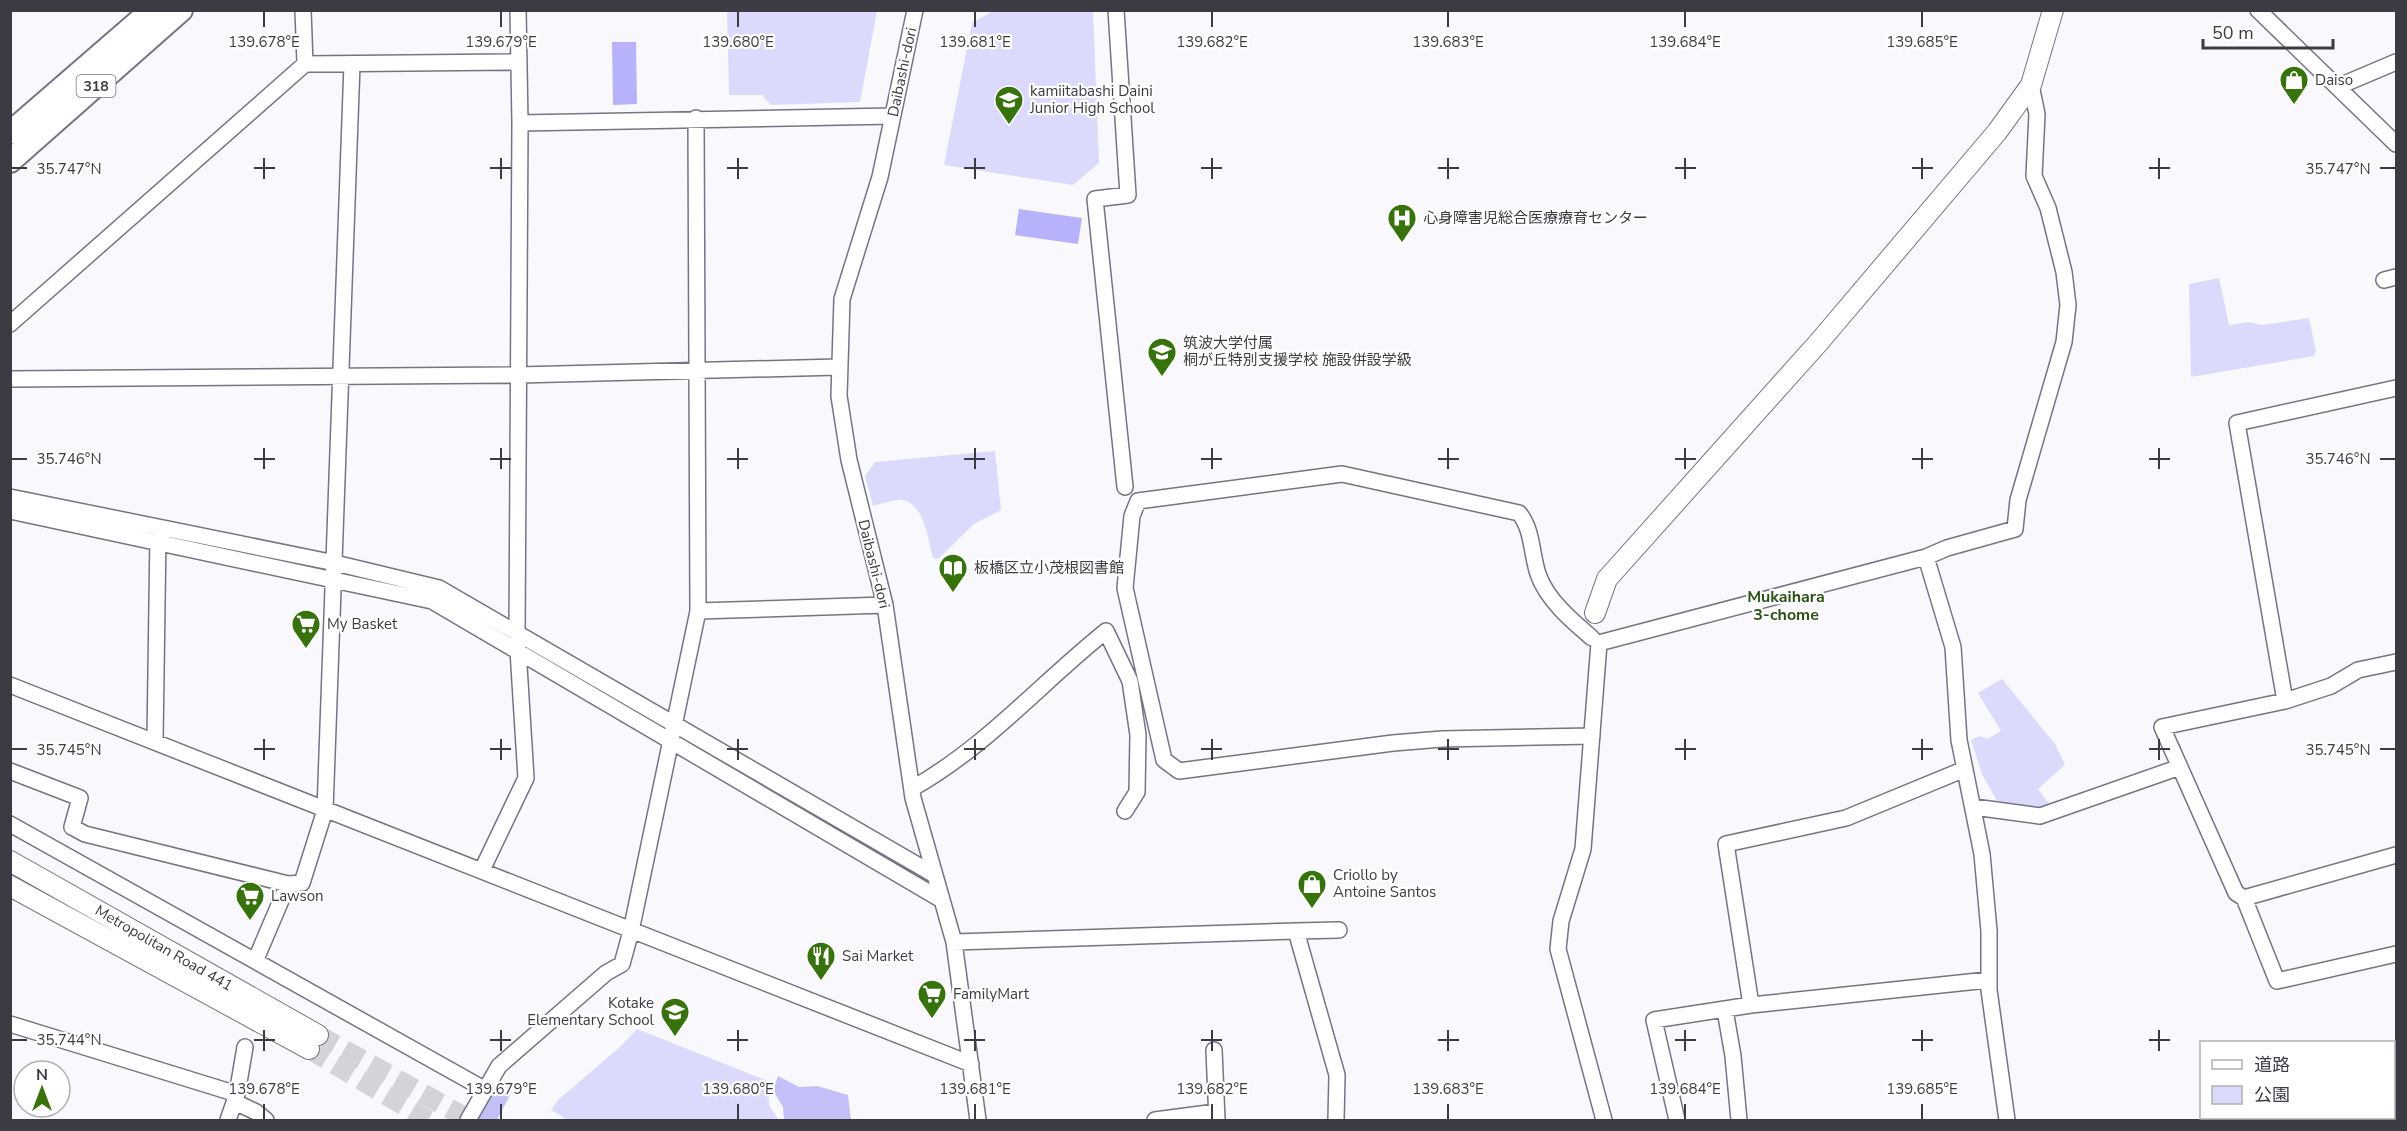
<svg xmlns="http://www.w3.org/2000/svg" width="2407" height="1131" font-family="'Nunito Sans','Noto Sans JP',sans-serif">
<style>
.green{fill:#dbdafc}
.forest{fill:#c2c0f7}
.water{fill:#b7b2fc}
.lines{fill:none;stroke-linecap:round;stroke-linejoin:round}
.secondary-tunnel{stroke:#d3d3d8;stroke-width:20;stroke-dasharray:20 10;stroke-linecap:butt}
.street-casing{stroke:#757485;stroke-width:18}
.secondary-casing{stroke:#757485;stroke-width:22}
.primary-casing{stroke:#757485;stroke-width:26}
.street{stroke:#fff;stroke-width:15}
.secondary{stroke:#fff;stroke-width:20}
.primary{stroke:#fff;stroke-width:22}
.ticks{fill:none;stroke:#3b3b43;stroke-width:2}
.labels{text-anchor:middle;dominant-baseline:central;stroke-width:4.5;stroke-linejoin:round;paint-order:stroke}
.shield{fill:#fff;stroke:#76767b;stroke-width:1.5}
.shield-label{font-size:14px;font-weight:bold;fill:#3b3b43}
.street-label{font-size:15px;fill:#3b3b43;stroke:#fff}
.poi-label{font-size:15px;fill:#3b3b43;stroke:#fff;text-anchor:start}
.neighbourhood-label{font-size:16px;font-weight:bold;fill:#2b5215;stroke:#fff}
.ticks-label{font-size:15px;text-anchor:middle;fill:#3b3b43;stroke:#fff;stroke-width:4.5;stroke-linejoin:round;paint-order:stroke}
</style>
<rect width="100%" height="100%" fill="#f9f9fd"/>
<!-- green -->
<path class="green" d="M727,11H877L860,102L771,105L762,95H729Z
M993,11H1093L1099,163L1073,185L944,165L972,23Z
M2219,278L2229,325L2249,322L2262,325L2309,318L2316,351L2314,356L2191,377L2189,284Z
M995,451L1001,510L974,524L938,559L933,558C928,540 925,504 902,500C894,499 881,504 873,506L865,476L875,462Z
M2002,679L2055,744L2065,765L2038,789L2050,805L2036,809L1997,801L1982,774L1971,740L1980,736L1987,739L2001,731L1978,693Z
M637,1029L768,1081L769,1105L779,1120H568L551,1110L558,1100L620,1047Z"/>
<!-- forest -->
<path class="forest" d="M778,1076L799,1087L817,1086L848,1095L851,1120H784L783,1107L773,1091Z
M496,1084L510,1095L497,1120H474Z"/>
<!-- water -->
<path class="water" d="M612,42H636L637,104L613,105Z
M1019,209L1082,218L1078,244L1015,235Z"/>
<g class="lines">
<!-- secondary-tunnel -->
<path class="secondary-tunnel" d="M318,1035L470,1120
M309,1049L428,1120"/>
<!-- street casing -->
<g class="street-casing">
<path id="street" d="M518,10L520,123L892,116
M915,10L880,177L842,299L839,396L849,460L885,605L913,798L954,942L978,1120
M1116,10L1128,195L1095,199L1125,487
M2258,10L2396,144
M305,64L519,62
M2337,87L2396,62
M2384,280L2396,277
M10,324L305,64L303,10
M10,379L519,375L838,367
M10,497L335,563L439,588L933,874
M10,511L432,601L940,899
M1926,557L1953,647L1959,740L1982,854L1989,931V990L2007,1120
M698,611L885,605
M1599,643L1926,557L1947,548L2015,529L2018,500L2064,342L2068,305L2064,272L2048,208L2034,176L2037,114L2031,85
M1599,643L1583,849L1561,921L1558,949L1604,1120
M2396,662L2358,670L2331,686L2285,701L2162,727L2236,893L2244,898L2277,981L2396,954
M10,685L971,1064
M2285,701L2237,423L2396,388
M1592,736L1442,739L1393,743L1179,771L1164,760L1125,588L1132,516L1138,501L1342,474L1519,513C1533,530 1531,553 1538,574C1547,600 1572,621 1592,638
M155,741L158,534
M10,771L80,798L72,827L85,834L288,884L302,883L325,810L352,64
M913,788C987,746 1041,683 1106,631L1130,681L1138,735L1137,792L1125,811
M1974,807L2040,816L2180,767
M10,824L484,1089
M482,870L526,778L517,634L520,123
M2244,898L2396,855
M1296,931L1339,930
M954,942L1296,931L1337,1075L1336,1120
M256,959L288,884
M1751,1005L1726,844L1846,818L1965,769
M1725,1010L1733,1056L1739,1120
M10,1024L237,1094
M1214,1050L1217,1120
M235,1102L256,1112L266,1120
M228,1120L237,1094L245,1047
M468,1120L499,1066L606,973L622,964L631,931L698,611L696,118
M1155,1120L1216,1112
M1677,1120L1654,1020L1751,1005L1988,980"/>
</g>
<!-- secondary casing -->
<g class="secondary-casing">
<path id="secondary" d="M1595,613L1607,579L1819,342L1997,132L2031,85L2053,10
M10,861L318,1035
M10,886L309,1049"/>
</g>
<!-- primary casing -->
<g class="primary-casing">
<path id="primary" d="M10,133L152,10
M10,161L181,10"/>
</g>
<!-- street -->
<use href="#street" class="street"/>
<!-- secondary -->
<use href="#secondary" class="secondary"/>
<!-- primary -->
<use href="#primary" class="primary"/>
</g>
<!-- ticks -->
<path class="ticks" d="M264,12V27M501,12V27M738,12V27M975,12V27M1212,12V27M1448,12V27M1685,12V27M1922,12V27M264,158V179M501,158V179M738,158V179M975,158V179M1212,158V179M1448,158V179M1685,158V179M1922,158V179M2159,158V179M12,168H27M254,168H275M490,168H511M727,168H748M964,168H985M1201,168H1222M1438,168H1459M1675,168H1696M1912,168H1933M2149,168H2170M2380,168H2395M264,448V469M501,448V469M738,448V469M975,448V469M1212,448V469M1448,448V469M1685,448V469M1922,448V469M2159,448V469M12,459H27M254,459H275M490,459H511M727,459H748M964,459H985M1201,459H1222M1438,459H1459M1675,459H1696M1912,459H1933M2149,459H2170M2380,459H2395M264,739V760M501,739V760M738,739V760M975,739V760M1212,739V760M1448,739V760M1685,739V760M1922,739V760M2159,739V760M12,749H27M254,749H275M490,749H511M727,749H748M964,749H985M1201,749H1222M1438,749H1459M1675,749H1696M1912,749H1933M2149,749H2170M2380,749H2395M264,1030V1051M501,1030V1051M738,1030V1051M975,1030V1051M1212,1030V1051M1448,1030V1051M1685,1030V1051M1922,1030V1051M2159,1030V1051M12,1040H27M254,1040H275M490,1040H511M727,1040H748M964,1040H985M1201,1040H1222M1438,1040H1459M1675,1040H1696M1912,1040H1933M2149,1040H2170M264,1104V1119M501,1104V1119M738,1104V1119M975,1104V1119M1212,1104V1119M1448,1104V1119M1685,1104V1119M1922,1104V1119"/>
<!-- icons -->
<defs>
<g id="shop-pin" transform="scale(1.5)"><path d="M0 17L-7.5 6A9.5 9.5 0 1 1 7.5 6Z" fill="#36730a" stroke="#fff"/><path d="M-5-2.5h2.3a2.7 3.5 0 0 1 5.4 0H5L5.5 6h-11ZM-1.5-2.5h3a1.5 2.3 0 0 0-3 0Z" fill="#fff"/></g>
<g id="school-pin" transform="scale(1.5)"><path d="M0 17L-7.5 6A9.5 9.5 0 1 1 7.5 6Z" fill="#36730a" stroke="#fff"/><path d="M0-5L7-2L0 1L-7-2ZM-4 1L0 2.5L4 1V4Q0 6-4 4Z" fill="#fff"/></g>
<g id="hospital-pin" transform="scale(1.5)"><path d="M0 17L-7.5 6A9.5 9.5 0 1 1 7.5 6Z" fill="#36730a" stroke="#fff"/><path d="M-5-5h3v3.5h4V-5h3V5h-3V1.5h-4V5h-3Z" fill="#fff"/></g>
<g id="library-pin" transform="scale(1.5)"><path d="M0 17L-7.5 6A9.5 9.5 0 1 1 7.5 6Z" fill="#36730a" stroke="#fff"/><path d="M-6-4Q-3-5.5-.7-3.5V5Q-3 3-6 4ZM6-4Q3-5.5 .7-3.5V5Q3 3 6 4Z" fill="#fff"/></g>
<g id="supermarket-pin" transform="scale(1.5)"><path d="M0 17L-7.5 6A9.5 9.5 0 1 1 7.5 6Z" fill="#36730a" stroke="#fff"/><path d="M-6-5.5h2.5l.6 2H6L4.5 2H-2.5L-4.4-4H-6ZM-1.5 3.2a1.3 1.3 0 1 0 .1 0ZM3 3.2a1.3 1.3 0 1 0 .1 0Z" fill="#fff"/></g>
<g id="restaurant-pin" transform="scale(1.5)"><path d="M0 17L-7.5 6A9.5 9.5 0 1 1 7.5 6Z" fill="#36730a" stroke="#fff"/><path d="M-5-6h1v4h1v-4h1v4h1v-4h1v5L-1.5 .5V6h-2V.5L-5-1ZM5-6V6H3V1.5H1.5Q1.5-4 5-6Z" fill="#fff"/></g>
</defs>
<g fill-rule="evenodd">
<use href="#shop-pin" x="2294" y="80"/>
<use href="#school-pin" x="1009" y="100"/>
<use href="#hospital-pin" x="1402" y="218"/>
<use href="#school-pin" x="1162" y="352"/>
<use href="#library-pin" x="953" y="568"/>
<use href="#supermarket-pin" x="306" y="624"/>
<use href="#shop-pin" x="1312" y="884"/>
<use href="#supermarket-pin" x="250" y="896"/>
<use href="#restaurant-pin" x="821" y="956"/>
<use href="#supermarket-pin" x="932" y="994"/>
<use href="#school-pin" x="675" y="1012"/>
</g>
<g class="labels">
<!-- shield labels -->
<rect class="shield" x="76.5" y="75" width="39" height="22" rx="4.5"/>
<g class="shield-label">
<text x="96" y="86">318</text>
</g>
<!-- street labels -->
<g class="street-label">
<text transform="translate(902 72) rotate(-78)">Daibashi-dori</text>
<text transform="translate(874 564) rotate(76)">Daibashi-dori</text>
<text transform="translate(164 948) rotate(30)">Metropolitan Road 441</text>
</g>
<!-- poi labels -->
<g class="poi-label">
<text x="2315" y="80">Daiso</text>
<text x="1030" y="91">kamiitabashi Daini<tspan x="1030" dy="17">Junior High School</tspan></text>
<text x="1423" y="218">心身障害児総合医療療育センター</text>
<text x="1183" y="343">筑波大学付属<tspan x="1183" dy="17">桐が丘特別支援学校 施設併設学級</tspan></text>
<text x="974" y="568">板橋区立小茂根図書館</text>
<text x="327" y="624">My Basket</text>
<text x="1333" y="875">Criollo by<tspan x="1333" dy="17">Antoine Santos</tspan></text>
<text x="271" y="896">Lawson</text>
<text x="842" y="956">Sai Market</text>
<text x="953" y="994">FamilyMart</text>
<text x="654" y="1003" text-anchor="end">Kotake<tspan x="654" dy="17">Elementary School</tspan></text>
</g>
<!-- neighbourhood labels -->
<g class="neighbourhood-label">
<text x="1786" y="597">Mukaihara<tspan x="1786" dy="18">3-chome</tspan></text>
</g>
</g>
<g class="ticks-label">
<text x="264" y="47">139.678°E</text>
<text x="501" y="47">139.679°E</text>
<text x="738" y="47">139.680°E</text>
<text x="975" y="47">139.681°E</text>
<text x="1212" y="47">139.682°E</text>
<text x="1448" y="47">139.683°E</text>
<text x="1685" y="47">139.684°E</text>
<text x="1922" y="47">139.685°E</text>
<text x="69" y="174">35.747°N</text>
<text x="2338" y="174">35.747°N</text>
<text x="69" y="464">35.746°N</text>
<text x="2338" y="464">35.746°N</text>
<text x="69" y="755">35.745°N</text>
<text x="2338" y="755">35.745°N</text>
<text x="69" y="1045">35.744°N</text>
<text x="264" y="1094">139.678°E</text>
<text x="501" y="1094">139.679°E</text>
<text x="738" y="1094">139.680°E</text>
<text x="975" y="1094">139.681°E</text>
<text x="1212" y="1094">139.682°E</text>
<text x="1448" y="1094">139.683°E</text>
<text x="1685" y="1094">139.684°E</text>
<text x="1922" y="1094">139.685°E</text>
</g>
<!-- border -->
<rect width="2407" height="1131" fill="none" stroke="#3b3b43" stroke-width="24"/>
<!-- legend -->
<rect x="2200" y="1041" width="195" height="78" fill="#ffffff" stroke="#b1b1b4" stroke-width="1.5"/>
<rect x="2212" y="1060" width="30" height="9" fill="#ffffff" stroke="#b1b1b4" stroke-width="1.5"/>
<text x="2254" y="1071" font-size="18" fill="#3b3b43">道路</text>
<rect x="2212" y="1086" width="30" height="18" fill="#dbdafc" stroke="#b1b1b4" stroke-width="1.5"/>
<text x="2254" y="1101" font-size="18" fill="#3b3b43">公園</text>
<!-- north arrow -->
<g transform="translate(42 1089)"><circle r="28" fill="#ffffff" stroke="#b1b1b4" stroke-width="1.5"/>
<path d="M0-4.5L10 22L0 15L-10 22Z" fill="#36730a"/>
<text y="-9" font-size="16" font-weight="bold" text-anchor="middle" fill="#3b3b43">N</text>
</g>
<!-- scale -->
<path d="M2203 39v9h130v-9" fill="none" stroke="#3b3b43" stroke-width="3"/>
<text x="2212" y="39" font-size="18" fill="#3b3b43" stroke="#ffffff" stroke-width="4.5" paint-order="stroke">50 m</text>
</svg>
